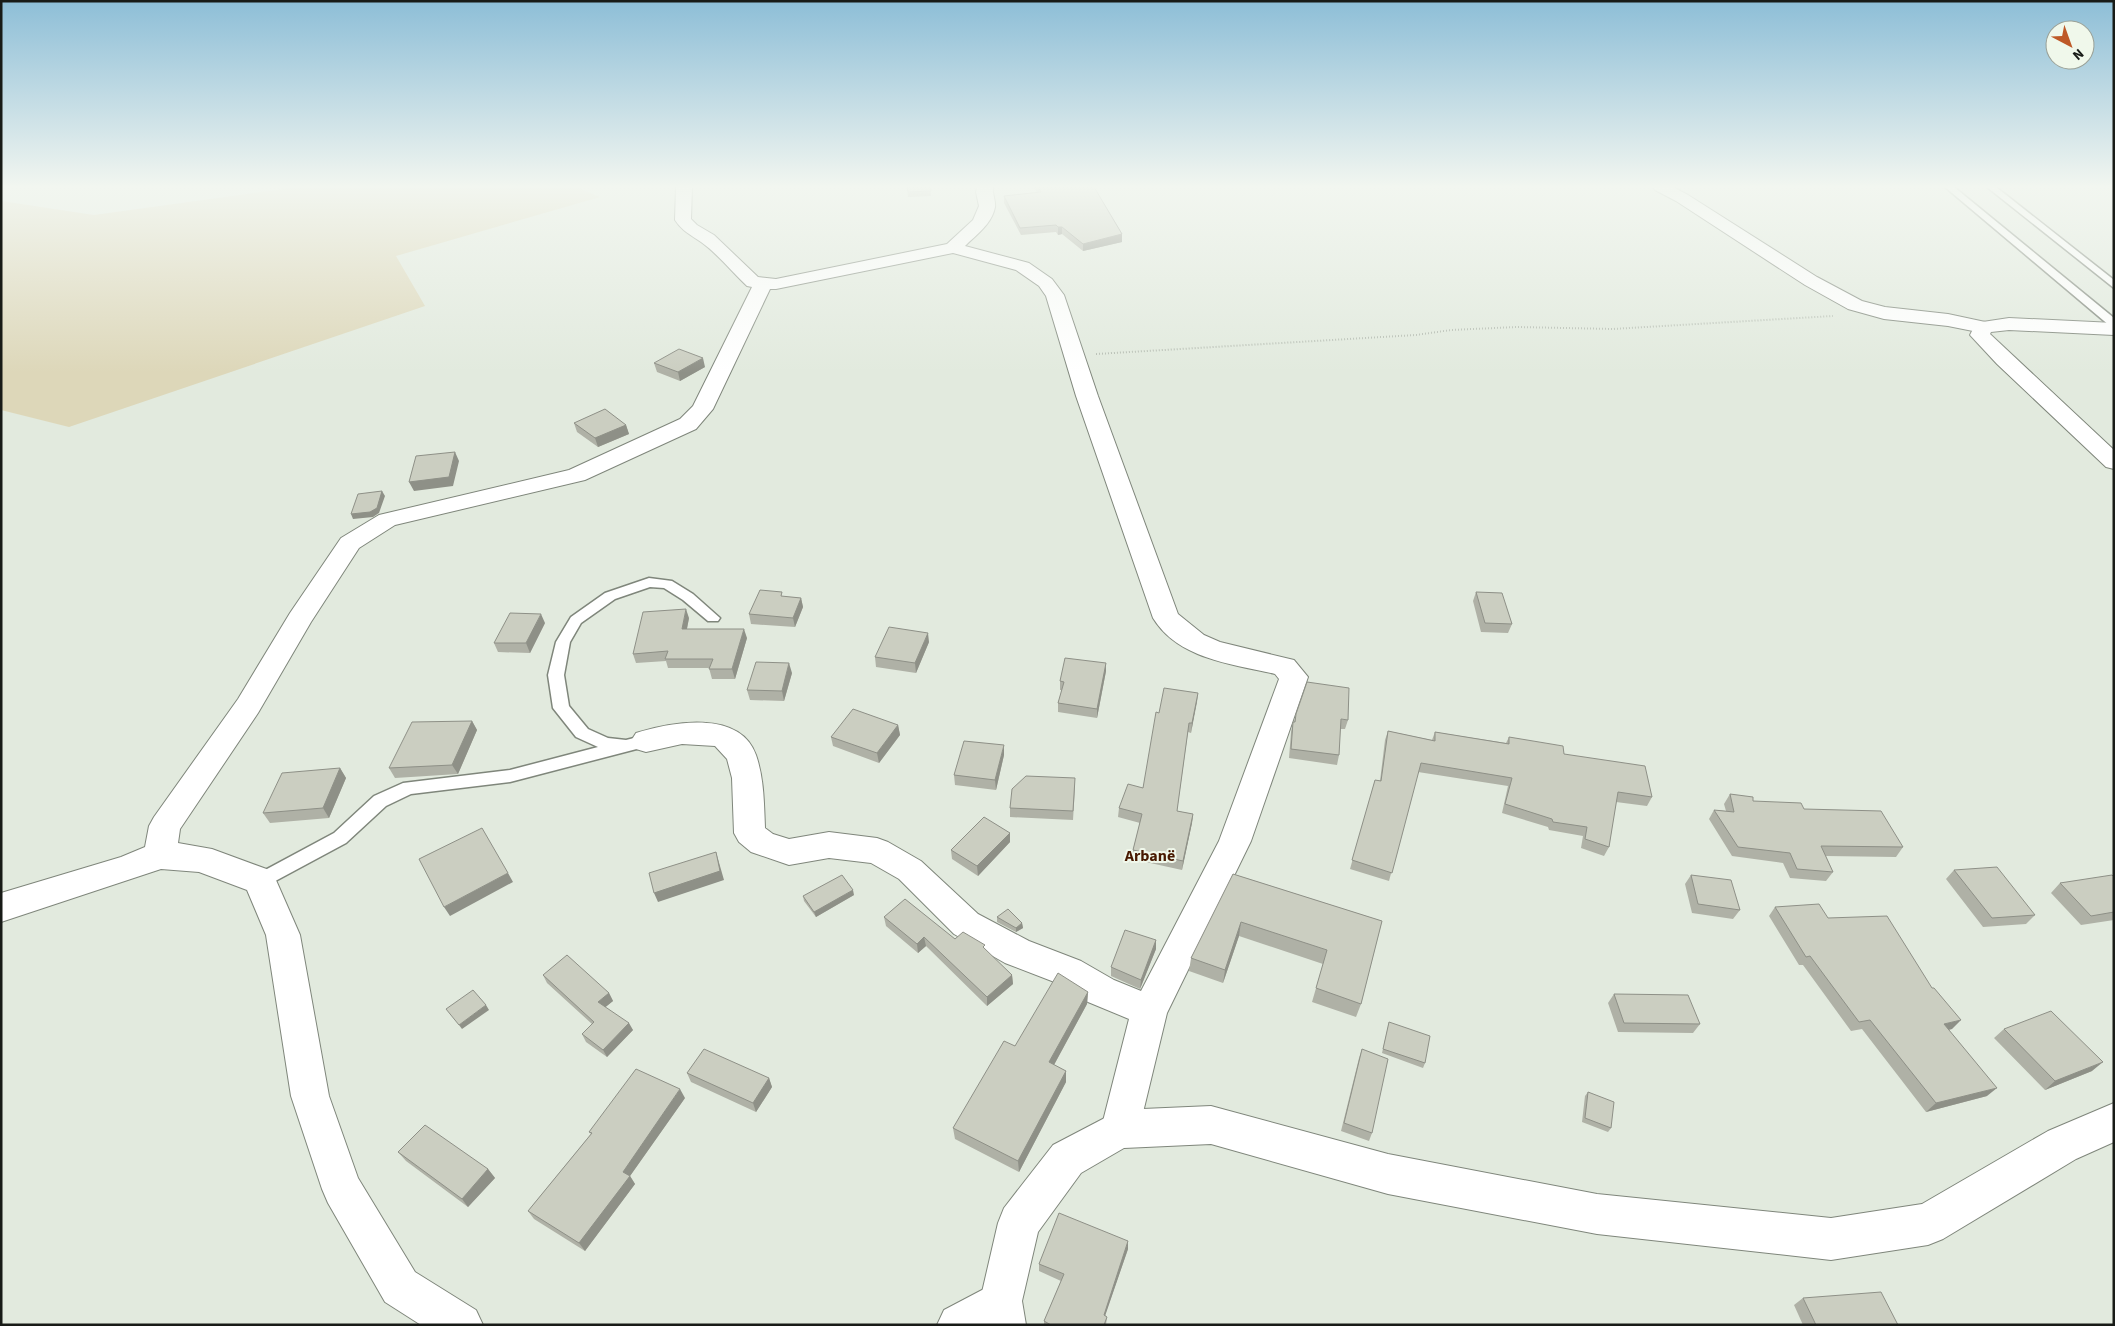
<svg xmlns="http://www.w3.org/2000/svg" width="2115" height="1326" font-family="'Source Sans 3',sans-serif">
<style>
.green{fill:#ddd7b9}
.lines{fill:none;stroke-linecap:round;stroke-linejoin:round}
.lane-casing{stroke:#7f867b;stroke-width:3}
.street-casing{stroke:#7f867b;stroke-width:2}
.secondary-casing{stroke:#7f867b;stroke-width:2}
.path{stroke:#878d84;stroke-width:2;stroke-dasharray:0.5 2.5;stroke-linecap:butt}
.lane{fill:#fff;fill-rule:evenodd}
.street{fill:#fff;fill-rule:evenodd}
.secondary{fill:#fff;fill-rule:evenodd}
.wall{fill:#afb1a6}
.shaded-wall{fill:#8e9087}
.building{fill:#cbcec1;stroke:#8e9087}
.labels{text-anchor:middle;dominant-baseline:central;stroke-width:4;stroke-linejoin:round;paint-order:stroke}
.quarter-label{font-size:16px;font-weight:bold;fill:#481901;stroke:#f0f8eb}
</style>
<rect width="100%" height="100%" fill="#e2eade"/>
<!-- green -->
<path class="green" d="M297,187H575L600,197L396,256L425,306L69,427L1,410V201L94,215Z"/>
<g class="lines">
<!-- lane casing -->
<g class="lane-casing">
<path id="lane" d="M1945,187H1954L2114,318V327L2110,326Z
M1987,187H1996L2114,280V288Z
M649,578L672,581L693,594L720,618L718,621H708L683,600L664,588L650,587L615,599L581,623L570,642L564,675L569,706L588,729L608,738L626,740L646,735L652,737L654,741L652,745L510,782L411,794L386,806L346,843L266,886L260,888L254,886L251,881L254,876L334,833L374,796L403,783L510,770L598,747L576,737L553,708L548,675L556,642L571,617L605,593Z"/>
</g>
<!-- street casing -->
<g class="street-casing">
<path id="street" d="M676,187H692L691,219L697,225L714,235L758,277L776,279L947,244L973,220L979,206L976,192L977,187H993C992,194 996,201 995,207C992,224 976,235 965,246L1029,263L1052,279L1064,295L1098,396L1178,614L1204,635L1220,642L1294,660L1308,677L1251,841L1167,1013L1139,1129L1134,1142L1120,1148L1106,1142L1101,1129L1129,1019L1088,1002L1057,983L1005,963L954,934L899,879L871,863L829,858L789,865L751,852L739,842L734,833L732,778L727,759L715,746L682,744L646,752L636,749L631,741L636,733C671,722 740,709 756,755C764,778 764,803 765,828L773,834L789,839L829,832L877,838L888,842L921,861L978,914L1029,941L1081,961L1114,980L1141,991L1219,841L1279,679L1275,674C1232,664 1178,659 1153,618L1076,396L1046,296L1039,286L1016,270L953,253L776,289H770L713,409L696,429L585,480L395,525L359,548L311,622L258,713L180,829L178,843L212,849L272,871L300,935L329,1096L358,1178L415,1272L476,1310L483,1325H421L385,1302L328,1203L322,1189L291,1096L266,935L247,890L199,872L161,869L1,922V893L121,857L145,847L149,826L154,817L238,699L290,613L341,538L379,515L569,470L680,419L693,406L752,287L747,286C732,272 718,254 701,242C691,235 682,231 675,220Z
M1653,187H1673L1688,195L1817,277L1862,301L1885,307L1948,314L1990,323L1993,327L1990,331L1983,333L1948,326L1884,319L1848,309L1805,285L1676,201L1655,190Z
M1001,1280L1016,1286L1022,1301L1016,1316L1001,1325H937L944,1310Z"/>
</g>
<!-- secondary casing -->
<g class="secondary-casing">
<path id="secondary" d="M2009,318L2114,323V335L2009,330L1991,332L1990,334L2114,450V469L2106,467L1997,364L1970,335L1976,323Z
M2114,1103V1142L2076,1159L1943,1239L1928,1245L1831,1260L1597,1234L1388,1194L1211,1144L1124,1148L1081,1173L1038,1232L1022,1301L1026,1325H982L980,1301L998,1223L1004,1208L1053,1145L1120,1110L1211,1106L1388,1154L1597,1194L1831,1218L1922,1204L2048,1131Z"/>
</g>
<!-- path -->
<path class="path" d="M1096,354L1416,335L1451,330L1516,327L1612,329L1833,316"/>
<!-- lane -->
<use href="#lane" class="lane"/>
<!-- street -->
<use href="#street" class="street"/>
<!-- secondary -->
<use href="#secondary" class="secondary"/>
</g>
<!-- wall -->
<path class="wall" d="M907,187H930L931,196L908,197Z
M1034,187H1094L1122,234V242L1083,251L1062,234L1058,235L1056,232L1021,235L1004,203V196L1037,192L1034,188Z
M654,363L705,367L680,381L657,372Z
M574,423L626,425L629,434L598,447L577,432Z
M1476,592L1512,624L1508,633L1481,632L1473,601Z
M783,597L801,598L803,607L795,627L751,624L749,614Z
M689,618L687,629L747,638L735,679H712L709,668H668L666,661L636,663L633,654Z
M545,623L530,653L498,652L494,643Z
M929,642L916,673L876,667L875,657Z
M1106,663V671L1097,718L1058,712V703L1062,690H1060V681Z
M792,673L784,701L750,700L747,690Z
M1198,693L1191,733L1188,732L1177,811L1193,814L1192,823L1182,870L1132,859L1133,850L1140,823L1118,817L1119,808L1143,788L1159,713Z
M1296,714L1348,720L1345,729H1340L1339,755L1337,765L1289,758L1291,732L1293,722H1294Z
M472,721L477,730L458,774L395,778L389,768Z
M898,725L900,735L879,763L833,746L831,737Z
M1388,731L1432,740L1435,732L1506,743L1509,737L1564,754L1652,797L1647,806L1616,802L1609,847L1604,856L1581,848L1583,836L1549,830L1548,827L1502,813L1508,786L1418,772L1389,881L1350,869L1375,780L1380,781L1385,740Z
M1004,755L996,790L955,785L954,775Z
M340,768L346,778L329,818L270,823L263,813Z
M1075,787L1073,820L1010,817V808Z
M1730,794L1753,801L1804,809L1903,847L1896,857L1826,856L1833,872L1826,881L1790,878L1783,863L1732,856L1709,819L1714,810L1726,811L1724,804Z
M1010,833V842L978,876L952,859L951,850Z
M1954,870L2035,915L2026,924L1983,927L1946,879Z
M1233,874L1382,921L1361,1004L1356,1017L1312,1002L1323,964L1239,936L1223,983L1189,971L1191,958Z
M1691,875L1740,910L1733,919L1692,913L1685,884Z
M2114,877V920L2081,925L2051,893L2060,883Z
M854,895L816,917L804,901L803,896Z
M1775,907L1828,918L1952,1029L1948,1030L1987,1096L1926,1112L1862,1029L1851,1031L1803,965H1799L1769,916Z
M884,917L955,939L1012,975L1013,984L987,1006L926,946L918,953L886,926Z
M997,917L1022,923L1023,928L1016,932L997,922Z
M1156,940V949L1140,989L1111,976V967Z
M543,975L609,993L613,1001L605,1007L633,1030L607,1057L586,1042L582,1034L592,1024L547,983Z
M1088,992L1087,1004L1054,1065L1066,1071V1082L1019,1172L955,1139L953,1128L1015,1046Z
M1614,994L1700,1024L1693,1033L1618,1032L1608,1003Z
M1389,1022L1425,1063L1423,1068L1382,1053Z
M2004,1029L2092,1071L2045,1090L1994,1038Z
M1362,1049L1372,1133L1369,1141L1341,1131L1359,1058Z
M687,1073L769,1078L772,1087L756,1112L691,1082Z
M1588,1092L1611,1128L1608,1132L1582,1122L1585,1096Z
M685,1098L630,1176L635,1184L585,1251L534,1219L528,1211L591,1134L589,1132Z
M398,1152L488,1169L495,1178L468,1207L406,1161Z
M1128,1241V1249L1105,1315L1107,1317L1106,1325H1044V1321L1061,1281L1039,1271V1264Z
M1803,1298L1898,1325H1803L1794,1305Z"/>
<!-- shaded-wall -->
<path class="shaded-wall" d="M1058,227H1062V234L1058,235Z
M1122,234V242L1083,251V244Z
M703,358L705,367L680,381L678,372Z
M626,425L629,434L598,447L595,438Z
M455,452L459,461L453,486L414,491L409,482Z
M382,491L385,496L379,513L373,517L353,519L351,514Z
M801,598L803,607L795,627L793,618Z
M686,609L689,618L685,638L682,629Z
M541,614L545,623L530,653L526,643Z
M744,629L747,638L735,679L732,669Z
M928,633L929,642L916,673L915,663Z
M789,663L792,673L784,701L782,691Z
M1106,663V671L1097,718V709Z
M1198,693L1197,702L1191,733L1192,723Z
M472,721L477,730L458,774L452,765Z
M898,725L900,735L879,763L877,753Z
M1004,745V755L996,790L995,780Z
M340,768L346,778L329,818L323,808Z
M1193,814L1192,823L1182,870L1183,861Z
M1010,833V842L978,876L977,866Z
M716,852L724,880L658,902L654,893Z
M508,873L513,882L450,916L444,907Z
M853,890L854,895L816,917L814,912Z
M1241,922L1239,936L1223,983L1225,970Z
M1022,923L1023,928L1016,932V928Z
M924,937L926,946L918,953L917,944Z
M1156,940V949L1140,989L1141,980Z
M1012,975L1013,984L987,1006V997Z
M1088,992L1087,1004L1049,1074V1062Z
M609,993L613,1001L602,1010L598,1002Z
M486,1005L489,1010L462,1029L459,1025Z
M1961,1020L1952,1029L1935,1033L1944,1024Z
M629,1023L633,1030L607,1057L603,1050Z
M2103,1062L2092,1071L2045,1090L2055,1081Z
M1066,1071V1082L1019,1172L1018,1161Z
M769,1078L772,1087L756,1112L753,1103Z
M1997,1088L1987,1096L1926,1112L1936,1103Z
M680,1089L685,1098L630,1176L635,1184L585,1251L579,1243L623,1172Z
M488,1169L495,1178L468,1207L462,1199Z
M1128,1241V1249L1103,1322L1104,1315Z"/>
<!-- building -->
<path class="building" d="M907,187H930L931,191L908,192Z
M1038,187H1094L1122,234L1083,244L1062,227H1058L1056,225L1020,228L1004,196L1041,192Z
M679,349L703,358L678,372L654,363Z
M605,409L626,425L595,438L574,423Z
M455,452L449,477L409,482L416,456Z
M382,491L377,508L370,512L351,514L358,494Z
M760,590L782,592L781,596L801,598L793,618L749,614Z
M1476,592L1502,593L1512,624L1485,623Z
M686,609L682,629H744L732,669H709L713,659H665L668,651L633,654L643,612Z
M510,613L541,614L526,643H494Z
M889,627L928,633L915,663L875,657Z
M1065,658L1106,663L1097,709L1058,703L1064,682L1060,681Z
M756,662L789,663L782,691L747,690Z
M1307,682L1349,688L1348,720L1341,719L1339,755L1291,749L1293,722H1295L1296,714Z
M1164,688L1198,693L1192,723H1189L1177,811L1193,814L1183,861L1133,850L1142,814L1119,808L1128,784L1143,788L1156,712L1159,713Z
M853,709L898,725L877,753L831,737Z
M472,721L452,765L389,768L412,722Z
M1388,731L1435,741V732L1509,744V737L1563,746L1564,754L1645,766L1652,797L1618,792L1609,847L1585,839L1587,827L1553,822L1552,819L1505,804L1512,778L1421,763L1392,873L1352,860L1375,780L1381,781Z
M964,741L1004,745L995,780L954,775Z
M340,768L323,808L263,813L282,773Z
M1026,776L1075,778L1073,811L1010,808L1012,789Z
M1730,794L1753,797V801L1801,803L1804,809L1881,811L1903,847L1821,846L1833,872L1797,869L1790,853L1738,847L1714,810L1734,812Z
M984,817L1010,833L977,866L951,850Z
M482,828L508,873L444,907L419,859Z
M716,852L720,871L654,893L649,873Z
M1997,867L2035,915L1992,918L1954,870Z
M1233,874L1382,921L1361,1004L1316,988L1327,950L1241,922L1225,970L1191,958Z
M842,875L853,890L814,912L803,896Z
M1691,875L1731,880L1740,910L1698,904Z
M2112,875L2114,877V912L2091,916L2060,883Z
M905,899L955,939L963,932L985,945L983,947L1012,975L987,997L924,937L917,944L884,917Z
M1819,904L1828,918L1887,916L1932,988H1934L1961,1020L1944,1024L1997,1088L1936,1103L1870,1020L1859,1022L1810,956L1806,957L1775,907Z
M1008,909L1022,923L1016,928L997,917Z
M1125,930L1156,940L1141,980L1111,967Z
M567,955L609,993L598,1002L629,1023L603,1050L582,1034L594,1022L543,975Z
M1058,973L1088,992L1049,1062L1066,1071L1018,1161L953,1128L1004,1041L1015,1046Z
M473,990L486,1005L459,1025L446,1009Z
M1614,994L1688,995L1700,1024L1624,1023Z
M2051,1011L2103,1062L2055,1081L2004,1029Z
M1389,1022L1430,1036L1425,1063L1383,1049Z
M704,1049L769,1078L753,1103L687,1073Z
M1362,1049L1388,1059L1372,1133L1344,1123Z
M636,1069L680,1089L623,1172L630,1176L579,1243L528,1211L592,1133L589,1132Z
M1588,1092L1614,1102L1611,1128L1585,1118Z
M425,1125L488,1169L462,1199L398,1152Z
M1059,1213L1128,1241L1104,1315L1107,1317L1104,1325H1051L1044,1321L1064,1274L1039,1264Z
M1881,1292L1898,1325H1816L1803,1298Z"/>
<!-- sky -->
<linearGradient id="sky" x2="0" y2="1"><stop stop-color="#8dbed7"/><stop offset="0.5" stop-color="#f2f6f0"/><stop offset="1" stop-color="#f2f6f0" stop-opacity="0"/></linearGradient>
<rect width="2115" height="373" fill="url(#sky)"/>
<g class="labels">
<!-- quarter labels -->
<g class="quarter-label">
<text x="1150" y="856">Arbanë</text>
</g>
</g>
<!-- border -->
<rect width="2115" height="1326" fill="none" stroke="#181b17" stroke-width="5"/>
<!-- north arrow -->
<g transform="translate(2070 45) rotate(139)"><circle r="24" fill="#f0f8eb" stroke="#9aa096"/>
<path d="M0-4L9 19L0 12L-9 19Z" fill="#be5927"/>
<text y="-8" font-size="14" font-weight="bold" text-anchor="middle" fill="#181b17">N</text>
</g>
</svg>
